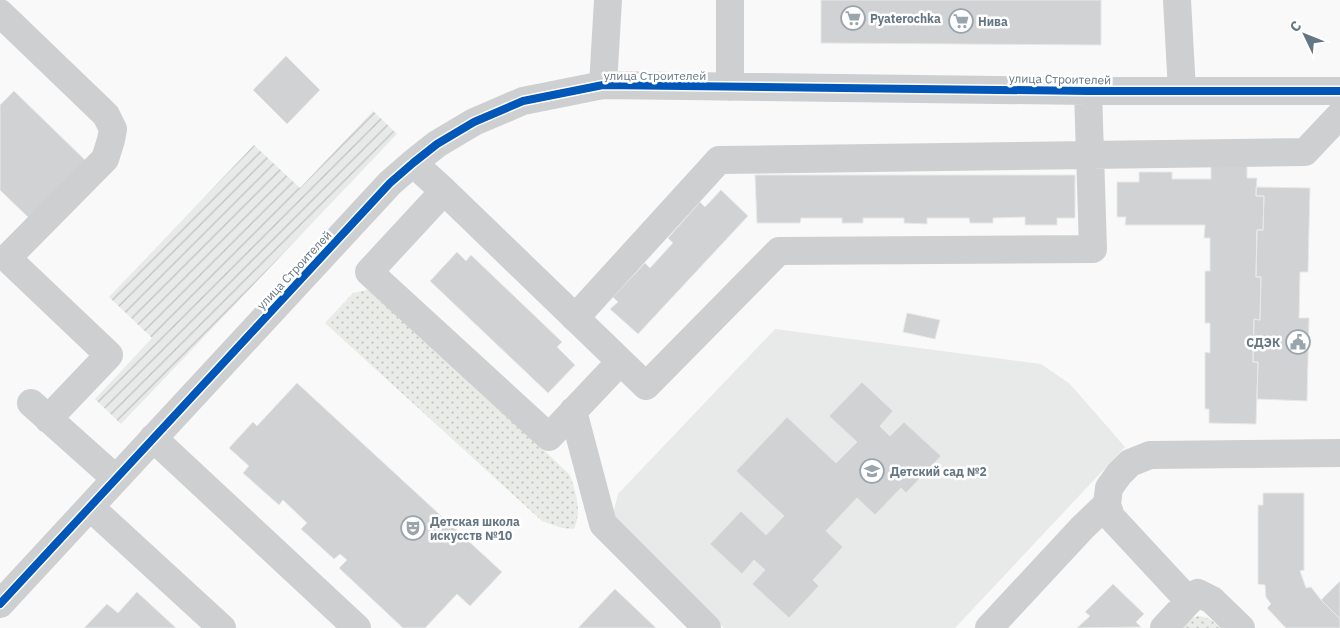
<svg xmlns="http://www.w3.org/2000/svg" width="1340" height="628" font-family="'IBM Plex Sans',sans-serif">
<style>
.built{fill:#e8e9e9}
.industrial{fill:url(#industrial-furrows)}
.park{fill:url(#park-dots)}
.building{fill:#d0d2d3;stroke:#e8e8e8}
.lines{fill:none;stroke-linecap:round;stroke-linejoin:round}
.minor{stroke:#cecfd0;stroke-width:28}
.cycleway-casing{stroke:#fff;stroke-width:11}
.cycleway{stroke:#0057b8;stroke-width:8}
.labels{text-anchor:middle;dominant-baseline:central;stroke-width:5;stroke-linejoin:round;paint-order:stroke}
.poi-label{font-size:12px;font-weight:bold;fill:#657683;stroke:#fff;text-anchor:start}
.street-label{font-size:12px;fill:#657683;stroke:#fff}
</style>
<defs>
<pattern id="industrial-furrows" width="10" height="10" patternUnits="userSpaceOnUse" patternTransform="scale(1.25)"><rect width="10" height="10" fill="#e8e9e9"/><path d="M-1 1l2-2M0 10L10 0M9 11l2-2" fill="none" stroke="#c0c1c2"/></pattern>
<pattern id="park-dots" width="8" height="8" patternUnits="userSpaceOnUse" patternTransform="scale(1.25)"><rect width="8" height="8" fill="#e8ebe6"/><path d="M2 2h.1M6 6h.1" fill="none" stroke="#c0c3c0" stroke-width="1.8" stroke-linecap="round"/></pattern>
</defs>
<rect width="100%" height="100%" fill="#f9f9f9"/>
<!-- built -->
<path class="built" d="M775,329L1041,364L1070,384L1125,447L955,628H724L611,521L618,494Z"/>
<!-- industrial -->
<path class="industrial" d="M373,111L397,134L121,424L95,399L152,338L109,297L254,145L300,188Z"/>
<!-- park -->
<path class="park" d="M371,289L378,293L570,475C576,494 582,510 574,529L562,528L542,521L325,323L353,293Z
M1198,616C1209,617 1212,620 1220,628H1181L1190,619Z"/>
<!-- building -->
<path class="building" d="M821,0H1101V45L821,43Z
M286,56L320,90L287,124L253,90Z
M14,91L88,163L32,221L0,190V105Z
M1211,165H1247V178H1257L1256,196H1264L1263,230H1257L1256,277H1261L1260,320L1254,319L1253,362H1258L1256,424L1209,423V409H1205V352L1210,353V323H1205V271H1210V238H1204L1205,225H1125L1126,217H1117V182H1139V172H1172V179H1211Z
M755,175H1075V218H1057V225H1025V217L993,218V223H970L969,218H927V224L904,223V218H863V223H842V218H801L800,223H757Z
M1256,187L1310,188L1308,272H1300L1299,318H1309L1307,401L1257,399L1258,362H1253L1254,319L1260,320L1261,277H1256L1257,230H1263L1264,196H1256Z
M721,190L748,216L638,334L610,309L618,302L613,297L645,263L650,268L673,243L668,238L700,202L705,207Z
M457,252L466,261L471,255L562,342L557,347L575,365L548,393L430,281Z
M907,313L940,320L935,339L903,332Z
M862,382L893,411L880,426L890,436L904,422L941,456L906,493L901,488L875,515L857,498L826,531L843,547L813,580L819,586L789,618L752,584L765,570L754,560L742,574L710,544L741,511L766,535L784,516L736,471L787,417L836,463L857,442L829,416Z
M297,383L502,572L470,606L457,594L425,628H403L339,568L347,560L340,554L334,559L301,529L307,523L283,500L279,505L243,473L249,466L229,448L253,422L257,426Z
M1263,493H1304V570L1300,571L1306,588L1311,587L1321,600L1340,619V628H1286L1267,608L1271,604L1266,597L1265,585L1258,584V505H1263Z
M1340,581V619L1321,600Z
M1113,584L1144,614L1136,622L1141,627L1077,628L1090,616L1085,612Z
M615,589L656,628H578Z
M137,592L176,628H84L107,604L118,613Z"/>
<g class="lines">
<!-- minor -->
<path class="minor" d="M1177,0L1182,91
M0,13L106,115L113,129L111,140L105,159L7,258L109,355L48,419
M603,85L608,0
M730,87V0
M413,163L444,191L646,386L779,251L1093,249L1088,91
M444,191L369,272L549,437L620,362
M575,318L719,160L1305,152L1340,115
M31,403L116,479
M573,411L603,524L707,628
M153,438L357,628
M90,507L222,628
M1189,601L1198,593L1212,600L1241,628
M0,604L390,183L413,163L437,144L474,122L523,101L603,85L1088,91H1340
M989,628L1082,528L1107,504
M1164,628L1189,601L1111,517L1107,504L1109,488L1119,474L1130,463L1150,455L1340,453"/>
<!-- cycleway casing -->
<g class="cycleway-casing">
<path id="cycleway" d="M0,604L390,183L413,163L437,144L474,122L523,101L603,85L1088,91H1340"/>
</g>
<!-- cycleway -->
<use href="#cycleway" class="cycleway"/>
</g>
<!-- icons -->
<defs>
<g id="supermarket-ring" transform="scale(1.25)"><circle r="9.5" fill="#fff" stroke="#99a4ac" stroke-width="1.5"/><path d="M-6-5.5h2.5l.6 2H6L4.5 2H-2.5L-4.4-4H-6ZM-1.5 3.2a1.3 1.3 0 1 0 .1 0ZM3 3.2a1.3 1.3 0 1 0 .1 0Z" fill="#99a4ac"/></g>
<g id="civic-ring" transform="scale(1.25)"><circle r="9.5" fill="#fff" stroke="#99a4ac" stroke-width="1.5"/><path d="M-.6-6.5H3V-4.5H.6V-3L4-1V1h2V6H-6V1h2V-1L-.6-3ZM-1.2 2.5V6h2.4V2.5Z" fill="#99a4ac"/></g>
<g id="school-ring" transform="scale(1.25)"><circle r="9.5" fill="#fff" stroke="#99a4ac" stroke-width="1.5"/><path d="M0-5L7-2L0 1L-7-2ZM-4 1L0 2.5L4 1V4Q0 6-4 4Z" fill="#99a4ac"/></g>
<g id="theatre-ring" transform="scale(1.25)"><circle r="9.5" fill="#fff" stroke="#99a4ac" stroke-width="1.5"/><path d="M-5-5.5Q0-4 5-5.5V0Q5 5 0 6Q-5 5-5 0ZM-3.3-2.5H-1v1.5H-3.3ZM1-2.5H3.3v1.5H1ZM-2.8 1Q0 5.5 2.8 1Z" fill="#99a4ac"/></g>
</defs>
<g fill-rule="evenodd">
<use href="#supermarket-ring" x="853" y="18"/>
<use href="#supermarket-ring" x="961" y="21"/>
<use href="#civic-ring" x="1298" y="342"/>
<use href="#school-ring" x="872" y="471"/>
<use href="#theatre-ring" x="413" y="528"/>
</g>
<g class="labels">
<!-- poi labels -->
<g class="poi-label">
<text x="870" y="18">Pyaterochka</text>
<text x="978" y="21">Нива</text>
<text x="1280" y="342" text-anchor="end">СДЭК</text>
<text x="890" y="471">Детский сад №2</text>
<text x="430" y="521">Детская школа<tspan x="430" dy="14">искусств №10</tspan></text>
</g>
<!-- street labels -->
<g class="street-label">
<text x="655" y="75">улица Строителей</text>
<text transform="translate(1060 79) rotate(1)">улица Строителей</text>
<text transform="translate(294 270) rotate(-47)">улица Строителей</text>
</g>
</g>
<!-- north arrow -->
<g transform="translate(1305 35) rotate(313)" stroke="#ffffff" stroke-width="4" paint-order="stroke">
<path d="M0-4L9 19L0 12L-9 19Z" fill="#657683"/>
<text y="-8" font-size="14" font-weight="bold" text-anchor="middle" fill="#657683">С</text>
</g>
</svg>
